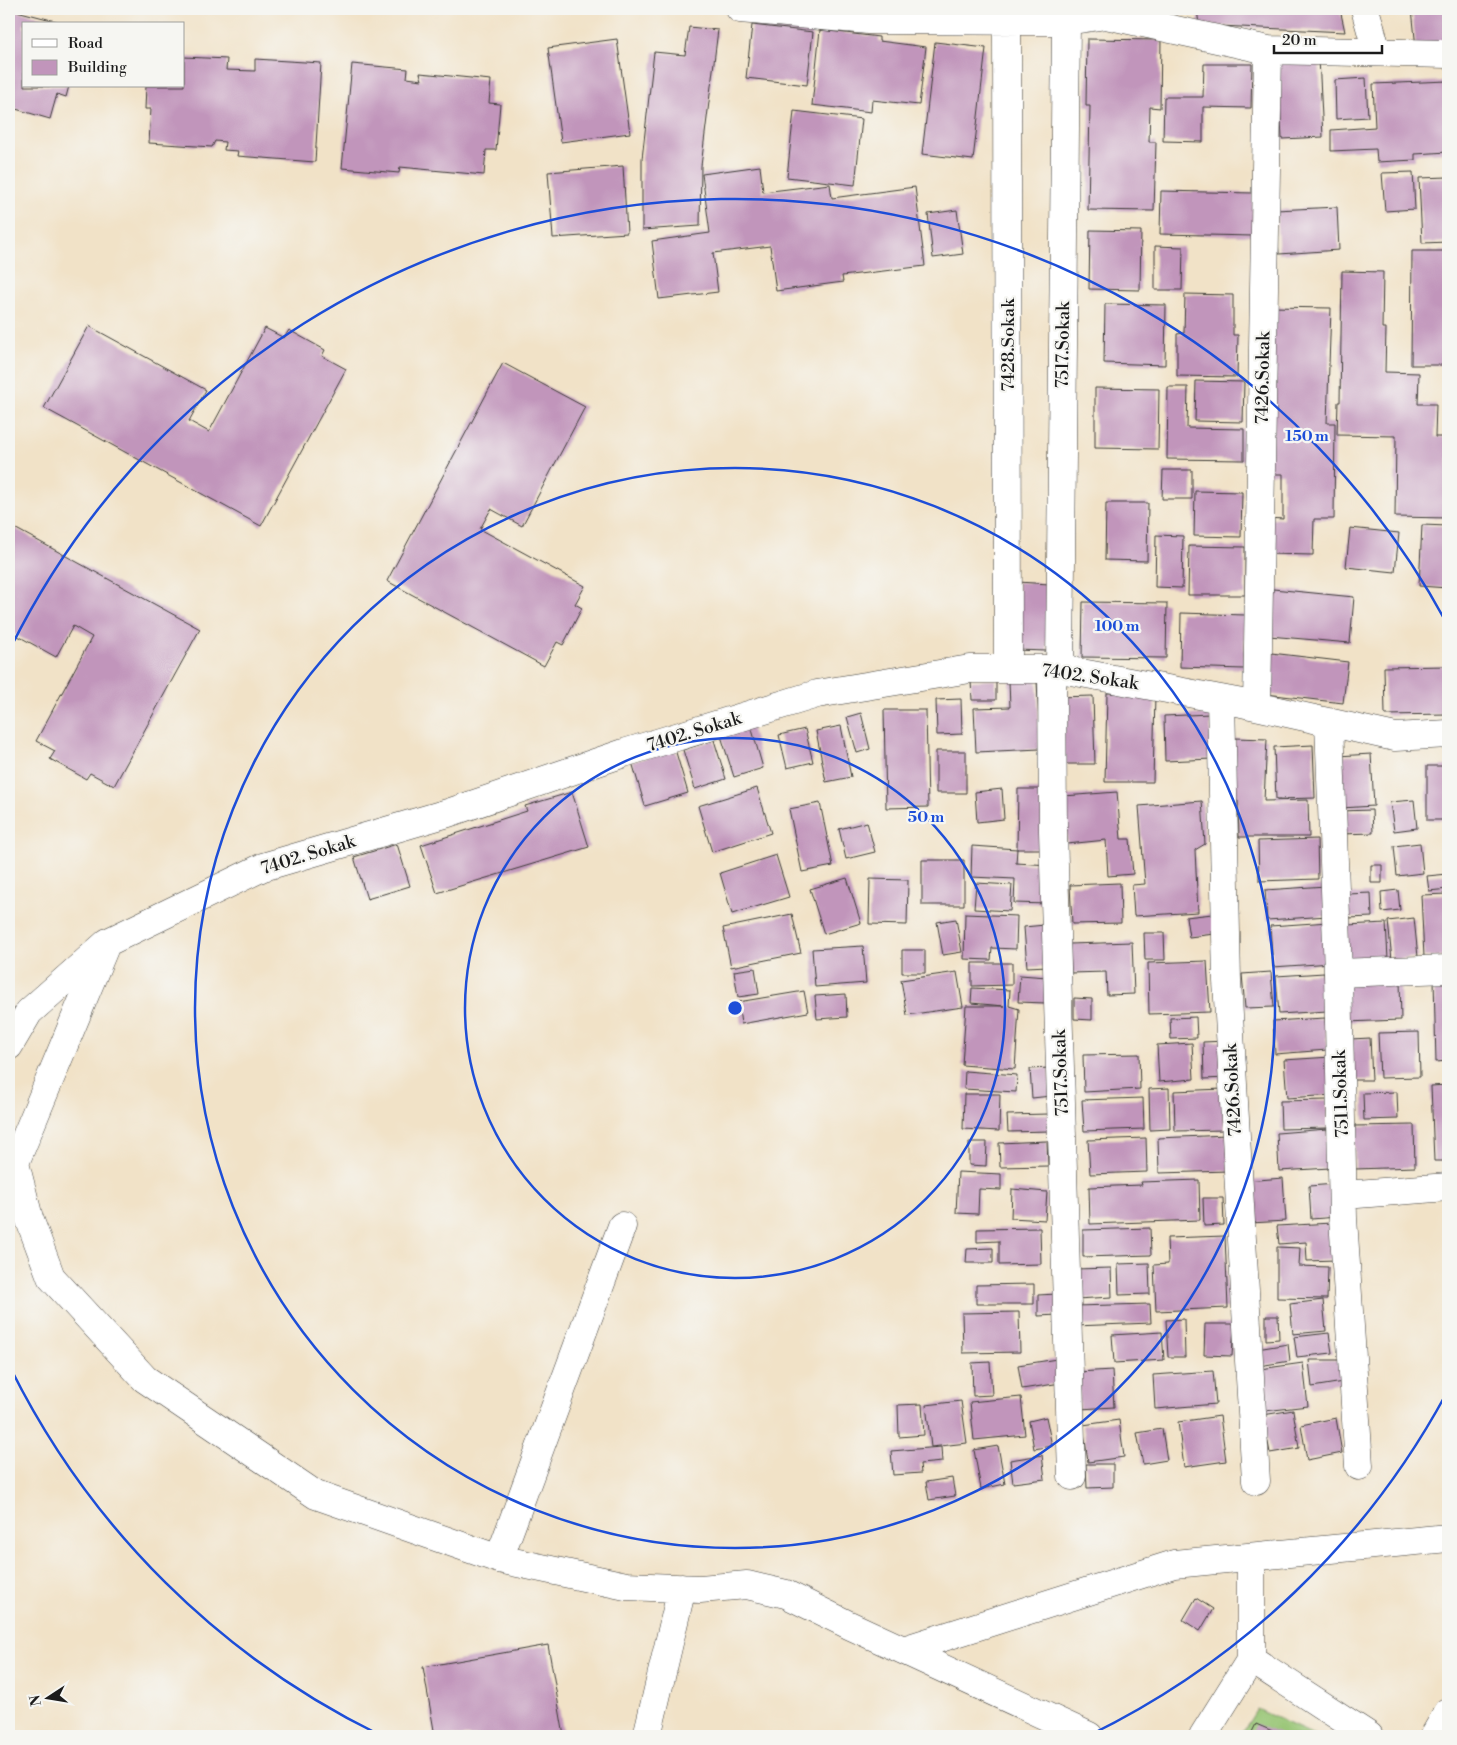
<svg xmlns="http://www.w3.org/2000/svg" width="1457" height="1745" font-family="'Libre Bodoni',serif">
<style>
.green{fill:#96c472;stroke:#597047}
.building{fill:#c195bb}
.lines{fill:none;stroke-linecap:round;stroke-linejoin:round}
.street-casing{stroke:#3c3a36;stroke-width:29}
.street{stroke:#fff;stroke-width:28}
.ring{fill:none;stroke:#1d4ed8;stroke-width:2.5}
.labels{text-anchor:middle;dominant-baseline:central;stroke-width:4.5;stroke-linejoin:round;paint-order:stroke}
.street-label{font-size:18px;fill:#1c1c1c;stroke:#f6f6f2}
.centre{fill:#1d4ed8;stroke:#f6f6f2;stroke-width:2.5}
.ring-label{font-size:15px;text-anchor:middle;font-weight:bold;fill:#1d4ed8;stroke:#f6f6f2;stroke-width:4.5;stroke-linejoin:round;paint-order:stroke}
</style>
<rect width="100%" height="100%" fill="#f6f6f2"/>
<filter id="ink" filterUnits="userSpaceOnUse"><feTurbulence type="fractalNoise" baseFrequency=".02" numOctaves="2"/><feDisplacementMap in="SourceGraphic" scale="10" xChannelSelector="R" yChannelSelector="G"/><feConvolveMatrix kernelMatrix="1 2 1 2 8 2 1 2 1" color-interpolation-filters="sRGB"/></filter>
<filter id="wash" filterUnits="userSpaceOnUse"><feTurbulence type="fractalNoise" baseFrequency=".0096" numOctaves="4" result="noise"/><feDisplacementMap in="SourceGraphic" scale="20" xChannelSelector="R" yChannelSelector="G"/><feGaussianBlur stdDeviation="1.12" result="paint"/><feColorMatrix in="noise" values="0 0 0 0 0 0 0 0 0 0 0 0 0 0 0 0 0 1.4 0 .05"/><feComposite in="paint" operator="in"/></filter>
<g filter="url(#wash)">
<rect width="100%" height="100%" fill="#f1e2c7"/>
<!-- green -->
<path class="green" d="M1257,1709L1316,1736H1240Z"/>
<g id="blocks">
<!-- building -->
<path class="building" d="M9,9L63,23L24,24V86H69L66,97L57,94L50,119L9,107Z
M1197,9H1340L1345,32L1199,25Z
M1412,9H1448V45L1416,48Z
M752,25L813,32L807,85L746,78Z
M689,27L718,30L701,166L700,226L642,230V159L654,52L685,55Z
M820,30L879,37V41L926,47L919,105L872,100L871,112L812,105Z
M617,39L630,133L561,142L548,48Z
M1087,39L1161,40L1160,108L1150,107L1149,142H1156L1154,211L1088,210L1090,106H1086Z
M935,42L986,48L973,160L922,154Z
M184,57L227,59L226,70L255,71V59L321,63L315,162L237,156L238,151L224,150L225,142L215,141L212,147L149,143L151,109H145L146,86H184Z
M1319,58L1323,137L1282,139L1278,60Z
M352,64L408,69L407,78L422,80L420,73L491,80L489,103L500,104L496,150H486L484,175L400,167L399,173L342,168Z
M1204,64H1252L1251,108L1203,107V142L1163,141L1164,97H1203Z
M1366,78L1368,117L1336,119L1335,80Z
M1448,81V152L1415,154V160L1377,162L1376,149L1331,151V130L1375,127L1373,84Z
M794,111L862,119L855,185L787,177Z
M623,166L627,233L553,238L548,172Z
M760,166L763,192L830,184L832,198L915,187L925,266L842,276L843,282L776,291L770,246L713,253L718,292L659,299L652,241L710,233L702,174Z
M1413,172L1415,209L1385,211L1382,173Z
M1448,177V242L1422,243L1419,178Z
M1161,191L1253,193V236L1160,234Z
M1337,207L1339,250L1279,254L1276,210Z
M957,210L963,254L933,258L928,214Z
M1090,230L1141,231L1140,290L1089,289Z
M1155,246L1183,247L1182,290H1155Z
M1412,251H1448V365H1411Z
M1342,271L1383,272L1382,328H1386L1385,372L1419,373L1418,404H1436L1435,437H1448V518L1395,517L1396,436L1337,435L1338,402H1340Z
M1185,294L1233,295V335H1238L1237,377L1177,376V334L1184,333Z
M1105,304L1166,305L1165,365L1104,363Z
M1270,307L1331,308L1327,423H1335L1334,519H1314L1313,555L1268,554V518L1283,519V474H1268Z
M89,326L206,390L189,421L209,432L265,328L284,338L289,330L325,350L322,356L346,369L261,526L44,408Z
M503,363L585,407L522,526L491,509L480,529L585,586L575,604L582,608L563,645L557,642L544,666L387,581Z
M1196,381L1244,382L1243,422L1195,421Z
M1168,387H1188L1187,428L1244,429V460L1167,459Z
M1095,388L1159,389L1158,449L1095,448Z
M1163,470H1192V499H1162Z
M1195,491L1242,492L1241,537L1194,536Z
M1106,503H1148L1147,561L1105,560Z
M9,525L200,629L114,786L90,773L86,779L50,759L55,751L36,741L92,637L73,626L56,657L9,631Z
M1422,525L1448,526V588L1419,586Z
M1350,528L1399,533L1395,572L1346,567Z
M1156,535L1183,536L1182,588L1155,587Z
M1189,546L1245,547V595H1188Z
M1018,582L1049,584L1047,651L1017,650Z
M1273,589L1354,597L1350,643L1269,636Z
M1083,602L1167,603L1166,658L1082,657Z
M1181,613L1245,615L1244,669L1180,667Z
M1271,653L1348,662L1343,703L1266,694Z
M1448,666V714L1385,715L1384,667Z
M996,680V700H972L971,681Z
M1037,680L1040,749L976,752L974,708L1010,707L1009,681Z
M1107,693L1155,694L1153,782H1105Z
M1093,696L1095,764H1059L1057,697Z
M961,699L962,734L937,735L936,700Z
M884,710H926L928,807L886,808Z
M861,713L870,749L857,753L847,717Z
M1210,714L1212,759L1165,761L1164,716Z
M751,726L763,768L734,777L721,736Z
M841,726L851,777L826,782L816,731Z
M805,729L813,762L787,768L779,735Z
M1235,738L1267,739L1264,801L1308,800L1309,837H1239L1238,801H1232Z
M714,740L726,779L695,789L683,750Z
M1313,745L1315,798L1276,799L1274,747Z
M675,749L688,793L645,806L632,762Z
M936,751H966V793H936Z
M1371,754L1374,806L1341,808L1338,756Z
M1427,766H1448V820H1427Z
M757,788L771,833L712,852L698,806Z
M1002,789L1004,819L977,822L975,792Z
M1018,789H1043V849H1017Z
M572,792L589,847L437,893L421,845L527,811L525,806Z
M1117,792L1121,839H1130L1133,874L1108,876L1106,840L1067,844L1064,796Z
M1414,800L1417,828L1394,831L1390,802Z
M1202,801L1205,844L1195,850L1198,912L1134,916L1132,885L1145,884L1139,806Z
M820,803L833,866L802,872L789,809Z
M1372,810L1373,833L1341,834L1340,811Z
M867,822L875,852L846,859L839,829Z
M1317,839L1318,879L1259,881L1258,841Z
M1420,843L1423,873L1397,876L1394,846Z
M397,844L410,886L367,899L354,857Z
M972,846L1017,849L1016,863L1050,865L1048,904L1014,903L1015,879L971,877Z
M776,855L789,897L732,914L720,873Z
M922,860H964V905H922Z
M1371,865H1382V883H1371Z
M1448,874V889L1429,891L1427,876Z
M847,878L861,923L824,934L810,889Z
M870,879L908,880L907,925L869,924Z
M976,883L1012,885L1010,911L974,909Z
M1120,883L1121,923L1072,924L1070,885Z
M1326,886L1328,916L1267,920L1265,890Z
M1398,890L1400,910L1382,912L1381,892Z
M1371,893L1372,917L1348,918L1347,894Z
M1448,894V956L1424,957L1421,895Z
M1221,913L1223,933L1189,937L1186,917Z
M792,914L801,953L731,967L723,928Z
M965,914L1017,916L1016,949L992,948L991,960L964,959Z
M1414,918L1418,957L1392,960L1388,921Z
M956,919L962,952L943,955L937,922Z
M1329,922L1332,963L1273,967L1270,926Z
M1386,923L1388,959L1348,961L1347,925Z
M1045,925L1048,966L1027,967L1024,927Z
M1144,933H1164L1165,960H1145Z
M1132,942L1134,994L1107,995L1106,972L1071,973L1070,944Z
M863,946L866,983L815,987L812,949Z
M902,950H925V973H902Z
M1207,961L1210,1012L1149,1014L1148,963Z
M972,963H1012V985L972,986Z
M755,968L759,994L738,997L734,971Z
M957,972L963,1007L907,1015L901,980Z
M1271,972L1274,1007L1245,1008L1242,974Z
M1324,973L1327,1011L1279,1014L1276,976Z
M1020,975L1047,977L1046,1003L1018,1002Z
M1400,980L1401,1020L1346,1022L1345,982Z
M1434,980H1448V1061L1436,1062Z
M972,988L1010,990L1009,1006L1019,1009L1015,1069L962,1065L966,1006H1004L971,1003Z
M804,991L808,1012L741,1024L738,1002Z
M846,994L847,1017L817,1019L815,996Z
M1074,998L1092,999V1020L1074,1019Z
M1196,1017L1197,1038L1171,1039L1170,1018Z
M1325,1018L1327,1050L1275,1054L1273,1021Z
M1419,1032L1420,1077L1380,1078L1378,1033Z
M1370,1038L1372,1080H1353L1351,1039Z
M1226,1041L1227,1078L1204,1079L1203,1042Z
M1192,1043L1194,1079L1159,1082L1157,1045Z
M1139,1054L1140,1089L1084,1092L1083,1055Z
M1331,1057L1334,1095L1287,1098L1284,1060Z
M1049,1068L1051,1096L1032,1098L1030,1069Z
M965,1071L1017,1075L1016,1092L964,1089Z
M1448,1085V1161H1434L1431,1086Z
M1169,1088L1170,1129L1150,1130L1149,1089Z
M1223,1089L1225,1130L1175,1131L1174,1091Z
M1397,1092L1398,1119L1364,1120L1363,1093Z
M964,1094H1000L999,1131L963,1129Z
M1143,1098L1144,1129L1084,1131L1082,1100Z
M1327,1100L1328,1128L1281,1129L1280,1101Z
M1049,1114L1050,1131L1008,1132L1007,1115Z
M1414,1125L1415,1167L1355,1169L1354,1126Z
M1327,1129L1330,1168L1279,1171L1277,1133Z
M1227,1135L1229,1171L1159,1173L1158,1138Z
M1146,1138L1147,1172L1090,1174L1088,1140Z
M1047,1141L1048,1166L1000,1167L999,1143Z
M969,1142H987L986,1166L969,1165Z
M958,1172L1001,1174V1190L979,1189L978,1214L956,1213Z
M1283,1178L1286,1221L1250,1223L1246,1181Z
M1199,1180L1200,1220L1090,1224L1089,1187L1142,1185L1141,1182Z
M1336,1184L1338,1217L1311,1219L1309,1186Z
M1012,1189L1047,1192L1045,1220L1011,1218Z
M1203,1198H1223L1224,1225L1204,1226Z
M1332,1223L1335,1260L1307,1261L1306,1242L1279,1244L1277,1226Z
M1040,1228L1041,1264L999,1265V1241L977,1242V1229Z
M1150,1228L1151,1255L1083,1257V1230Z
M1225,1236L1228,1308L1156,1311L1154,1265L1168,1264L1167,1238Z
M1277,1247L1300,1248L1299,1266L1328,1267L1327,1299L1277,1298Z
M993,1248V1263H966L967,1249Z
M1149,1263L1150,1294L1119,1295L1118,1264Z
M1111,1268L1112,1297L1076,1299L1075,1269Z
M1034,1284V1304H976V1285Z
M1057,1294L1058,1315L1038,1316V1295Z
M1323,1300L1326,1331L1293,1334L1290,1304Z
M1150,1304L1151,1323L1075,1326V1306Z
M1019,1312L1020,1352L963,1353L962,1313Z
M1266,1316H1278L1279,1339L1266,1340Z
M1184,1319L1185,1357H1168L1166,1320Z
M1205,1324H1234L1232,1356L1204,1355Z
M1162,1332L1164,1360L1114,1363L1112,1335Z
M1329,1333L1332,1353L1297,1357L1294,1337Z
M1288,1344L1290,1361L1259,1366L1257,1349Z
M1057,1359L1061,1383L1022,1389L1018,1365Z
M1309,1360H1342L1343,1382L1312,1387Z
M990,1362L992,1395L973,1396L972,1363Z
M1303,1363L1308,1406L1265,1411L1260,1369Z
M1112,1370L1114,1407L1080,1409L1078,1372Z
M1213,1371L1216,1404L1155,1409L1153,1375Z
M1021,1397L1025,1435L974,1440L970,1402Z
M961,1401L967,1443L931,1447L926,1405Z
M922,1404L924,1435L899,1437L898,1405Z
M1293,1410L1299,1448L1270,1453L1263,1415Z
M1220,1416L1226,1461L1184,1467L1178,1422Z
M1046,1417L1052,1446L1034,1449L1029,1421Z
M1336,1418L1342,1453L1307,1460L1301,1425Z
M1119,1420L1124,1457L1088,1462L1083,1425Z
M1162,1429L1167,1460L1143,1464L1137,1433Z
M998,1446L1005,1484L981,1489L974,1450Z
M941,1447L942,1462L920,1464L921,1473L893,1475L891,1451Z
M1042,1455L1045,1479L1013,1483L1010,1460Z
M1086,1464H1113V1487L1087,1488Z
M952,1478L955,1496L929,1500L926,1482Z
M1196,1598L1213,1609L1200,1631L1183,1620Z
M548,1645L564,1736H435L423,1667Z
M1256,1724L1284,1736H1250Z"/>
</g>
</g>
<g filter="url(#ink)">
<use href="#blocks" fill-opacity="0" stroke="#3c3a36" stroke-width="1"/>
<g class="lines">
<!-- street casing -->
<g class="street-casing">
<path id="street" d="M740,9L868,20L1066,21L1106,15L1268,50L1448,54
M1365,9L1377,52
M1007,21L1008,669
M1052,669L1053,831L1072,1476
M1060,669L1066,21
M1221,699L1227,981L1256,1481
M1257,706L1268,50
M1329,722L1338,973L1343,1218L1359,1466
M104,949L15,1163L29,1218L51,1277L145,1379L316,1495L499,1559L626,1586L700,1589L747,1585L786,1594L849,1625L1089,1736
M1338,973L1448,969
M9,1046L29,1012L108,942L263,867L448,813L624,753L817,694L970,669H1060L1242,703L1395,737L1448,734
M1344,1195L1448,1187
M1251,1557V1659
M499,1559L622,1226
M903,1650L1174,1564L1448,1538
M647,1736L682,1588
M1203,1736L1251,1659L1369,1736
M1434,1736L1448,1712"/>
</g>
<!-- street -->
<use href="#street" class="street"/>
</g>
</g>
<!-- distance rings -->
<g class="ring">
<circle cx="735" cy="1008" r="270"/>
<circle cx="735" cy="1008" r="540"/>
<path d="M1446 1394A809 809 0 0 1 1090 1735M380 1735A809 809 0 0 1 11 1369M11 647A809 809 0 0 1 1446 622"/>
</g>
<g class="labels">
<!-- street labels -->
<g class="street-label">
<text transform="translate(1008 345) rotate(-90)">7428.Sokak</text>
<text transform="translate(1063 345) rotate(-89)">7517.Sokak</text>
<text transform="translate(1263 378) rotate(-89)">7426.Sokak</text>
<text transform="translate(1090 677) rotate(8)">7402. Sokak</text>
<text transform="translate(694 732) rotate(-17)">7402. Sokak</text>
<text transform="translate(308 855) rotate(-17)">7402. Sokak</text>
<text transform="translate(1061 1073) rotate(-92)">7517.Sokak</text>
<text transform="translate(1233 1090) rotate(-93)">7426.Sokak</text>
<text transform="translate(1341 1094) rotate(-92)">7511.Sokak</text>
</g>
</g>
<circle cx="735" cy="1008" r="8" class="centre"/>
<g class="ring-label">
<text x="1307" y="441">150 m</text>
<text x="1117" y="631">100 m</text>
<text x="926" y="822">50 m</text>
</g>
<!-- margin -->
<rect width="1457" height="1745" fill="none" stroke="#f6f6f2" stroke-width="30"/>
<!-- legend -->
<rect x="22" y="22" width="162" height="65" fill="#f6f6f2" stroke="#9f9f9c"/>
<rect x="32" y="39" width="25" height="8" fill="#ffffff" stroke="#9f9f9c"/>
<text x="68" y="48" font-size="15" fill="#1c1c1c">Road</text>
<rect x="32" y="60" width="25" height="15" fill="#c195bb" stroke="#9f9f9c"/>
<text x="68" y="72" font-size="15" fill="#1c1c1c">Building</text>
<!-- north arrow -->
<g transform="translate(48 1698) rotate(258)" stroke="#f6f6f2" stroke-width="4" paint-order="stroke">
<path d="M0-4L9 19L0 12L-9 19Z" fill="#1c1c1c"/>
<text y="-8" font-size="14" font-weight="bold" text-anchor="middle" fill="#1c1c1c">N</text>
</g>
<!-- scale -->
<path d="M1274 45v8h108v-8" fill="none" stroke="#1c1c1c" stroke-width="2.5"/>
<text x="1282" y="45" font-size="15" fill="#1c1c1c" stroke="#f6f6f2" stroke-width="4" paint-order="stroke">20 m</text>
</svg>
